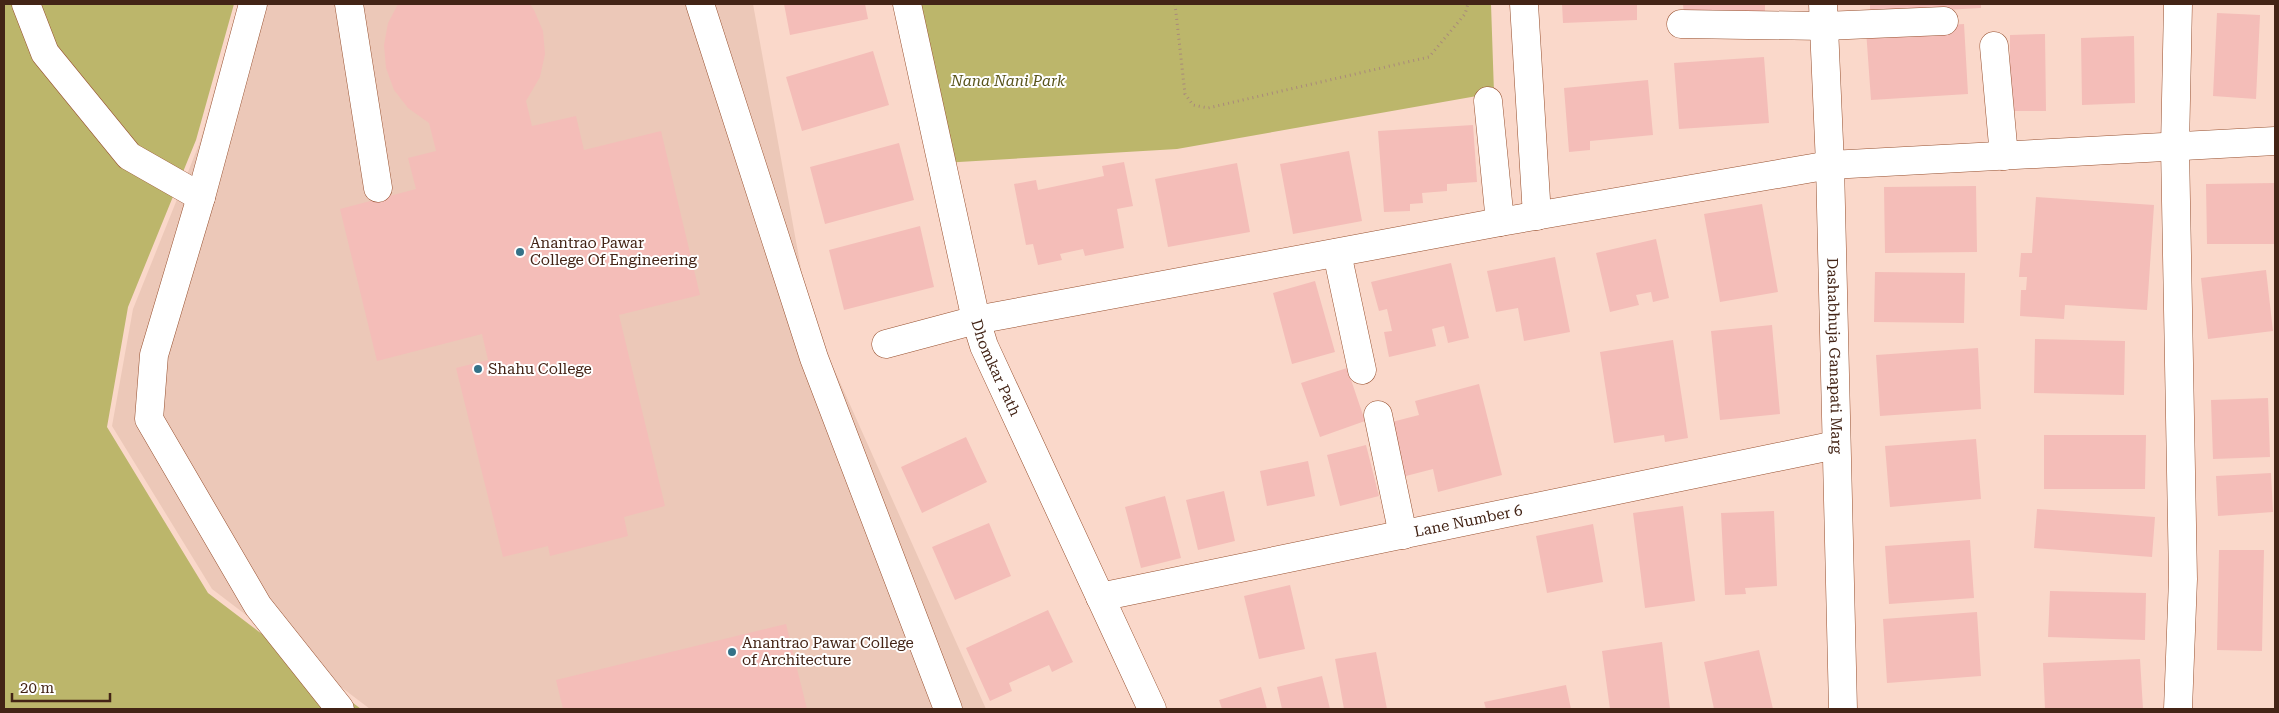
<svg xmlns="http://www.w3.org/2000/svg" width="2279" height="713" font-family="'Roboto Serif',serif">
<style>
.built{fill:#ecc8b8}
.green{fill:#bcb66b}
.building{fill:#f4bdb8}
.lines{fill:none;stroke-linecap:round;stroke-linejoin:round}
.minor-casing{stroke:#97502f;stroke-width:29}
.path{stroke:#a9897b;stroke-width:3;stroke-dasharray:1 4;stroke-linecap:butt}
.minor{stroke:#fff;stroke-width:28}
.poi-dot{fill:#347288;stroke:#fff;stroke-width:2}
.labels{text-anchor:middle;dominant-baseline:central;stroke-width:4;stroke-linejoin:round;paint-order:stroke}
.park-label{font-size:15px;font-style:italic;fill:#58531b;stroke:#fff}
.poi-label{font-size:15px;fill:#432416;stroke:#fff;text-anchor:start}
.street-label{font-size:15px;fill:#432416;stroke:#fff}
</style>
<rect width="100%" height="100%" fill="#fad8ca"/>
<!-- built -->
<path class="built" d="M238,4H753L809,313L986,709H370L212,589L112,426L133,309L200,142Z"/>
<!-- green -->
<path class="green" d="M4,4H234L196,140L128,307L107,427L208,593L361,709H4Z
M910,4H1491L1494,93L1177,149L942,163Z"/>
<!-- building -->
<path class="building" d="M398,4H530L534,10L543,31L545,54L540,77L526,101L532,126L576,116L584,150L661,131L700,295L619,315L665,506L624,517L628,536L550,556L548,546L503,557L456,368L488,360L482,334L377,361L340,209L416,189L408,158L436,151L429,123L408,108L394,90L386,68L384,45L388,23Z
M784,4H865L868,19L790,35Z
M1562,4H1637V20L1563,23Z
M1683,4H1765V12L1684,17Z
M1870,4H1981V8L1870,14Z
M2217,13L2260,15L2256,99L2213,96Z
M1964,24L1968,94L1871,100L1866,30Z
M2045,34L2046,111H2010V35Z
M2134,36L2135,103L2082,105L2081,38Z
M873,51L889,105L802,131L786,77Z
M1764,57L1769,123L1679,129L1674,63Z
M1648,80L1653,135L1590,141V150L1569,152L1564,88Z
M1473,125L1477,182L1447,184V191L1422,193L1423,203L1410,204V211L1384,212L1378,131Z
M899,143L914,200L825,224L810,167Z
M1349,151L1362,221L1293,234L1280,164Z
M1124,162L1133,206L1117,209L1124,248L1085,256L1083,249L1060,254L1062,260L1038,265L1033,244L1026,245L1014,184L1036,180L1038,190L1104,176L1102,166Z
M1237,163L1250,232L1168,247L1155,179Z
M2275,183V244H2207L2206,184Z
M1976,186L1977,252L1885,253L1884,187Z
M2036,197L2154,205L2147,310L2065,305L2064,319L2020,316L2021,290H2026L2027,277H2019L2021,253H2032Z
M1762,204L1778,292L1720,302L1704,214Z
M920,226L934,287L844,310L829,250Z
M1656,239L1669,298L1653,302L1651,292L1636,295L1639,305L1610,312L1596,253Z
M1555,257L1570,332L1524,341L1518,308L1496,312L1487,271Z
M1451,263L1469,338L1448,343L1444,326L1432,329L1436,346L1389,357L1384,332L1392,331L1387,309L1379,311L1371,282Z
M2266,270L2273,331L2208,339L2201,278Z
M1875,272L1965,273L1964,323L1874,322Z
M1315,281L1335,352L1292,364L1273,293Z
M1772,325L1780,414L1720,420L1711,331Z
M2035,339L2125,341L2124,395L2034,393Z
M1673,340L1688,438L1665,442L1664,435L1614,443L1600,352Z
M1978,348L1981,409L1880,416L1876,355Z
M1347,368L1365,421L1320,437L1301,383Z
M1479,384L1502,475L1438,492L1433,469L1402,477L1388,423L1419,415L1415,401Z
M2268,398L2270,457L2213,459L2211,400Z
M2044,435H2146L2145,489H2044Z
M966,437L987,482L922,513L901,467Z
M1976,439L1981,499L1890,507L1885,446Z
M1366,445L1379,496L1340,506L1327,455Z
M1308,461L1315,496L1267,506L1260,471Z
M2271,473L2273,512L2218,516L2216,476Z
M1224,491L1235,541L1198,550L1186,500Z
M1165,496L1181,558L1141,568L1125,507Z
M1683,506L1695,601L1645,608L1633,513Z
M2037,509L2155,517L2152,557L2034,548Z
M1774,511L1777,586L1745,588L1746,594L1725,595L1721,513Z
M989,523L1011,576L955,600L932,547Z
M1593,524L1603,582L1547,593L1536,536Z
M1970,540L1974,598L1889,604L1885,546Z
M2219,550H2264L2262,651L2217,650Z
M1290,585L1305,649L1259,659L1244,596Z
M2050,591L2146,593L2145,640L2048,637Z
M1048,610L1073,662L1052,672L1049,665L1009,683L1012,691L990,701L966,648Z
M1977,612L1981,676L1887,683L1883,619Z
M786,624L807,709H563L556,680Z
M1662,642L1670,709H1610L1602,651Z
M1759,650L1773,709H1714L1704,662Z
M1376,652L1387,709H1344L1335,659Z
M2140,659L2143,709H2045L2043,663Z
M1322,676L1330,709H1282L1277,687Z
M1566,685L1571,709H1486L1484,702Z
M1261,687L1267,709H1222L1219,700Z"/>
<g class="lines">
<!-- minor casing -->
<g class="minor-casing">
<g id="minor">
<path d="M26,4L45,53L129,156L201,197"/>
<path d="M253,4L201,197L154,355L149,419L258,606L340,709"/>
<path d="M349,4L378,188"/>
<path d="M700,4L814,358L948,709"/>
<path id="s1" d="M907,4L976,320L984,346L1152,709"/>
<path d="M1524,4L1537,216"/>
<path id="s2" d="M1823,4L1830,165L1843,709"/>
<path d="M2178,4L2175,147L2183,579L2178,709"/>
<path d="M1681,24L1824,26L1944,21"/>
<path d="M1994,46L2004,156"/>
<path d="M1488,101L1500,222"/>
<path d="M1337,253L1362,370"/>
<path d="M886,344L976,320L1500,222L1830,165L2275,141"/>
<path d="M1378,415L1403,535"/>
<path id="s3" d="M1100,597L1836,445"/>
</g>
</g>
<!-- path -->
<path class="path" d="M1175,4L1185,94L1193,105L1208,108L1429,57L1465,14L1468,4"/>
<!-- minor -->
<use href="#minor" class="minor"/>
</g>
<!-- markers -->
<g class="poi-dot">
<circle cx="520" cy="252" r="5"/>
<circle cx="478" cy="369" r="5"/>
<circle cx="732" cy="652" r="5"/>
</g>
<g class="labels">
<!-- park labels -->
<g class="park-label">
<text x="1008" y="81">Nana Nani Park</text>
</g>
<!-- poi labels -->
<g class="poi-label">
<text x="530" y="243">Anantrao Pawar<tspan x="530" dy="17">College Of Engineering</tspan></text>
<text x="488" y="369">Shahu College</text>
<text x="742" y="643">Anantrao Pawar College<tspan x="742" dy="17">of Architecture</tspan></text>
</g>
<!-- street labels -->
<g class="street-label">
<text stroke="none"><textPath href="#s2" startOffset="352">Dashabhuja Ganapati Marg</textPath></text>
<text stroke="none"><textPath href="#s1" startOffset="375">Dhomkar Path</textPath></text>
<text stroke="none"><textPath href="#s3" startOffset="376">Lane Number 6</textPath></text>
</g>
</g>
<!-- border -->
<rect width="2279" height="713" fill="none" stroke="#432416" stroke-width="10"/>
<!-- scale -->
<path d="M12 693v8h98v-8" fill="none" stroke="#432416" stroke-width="2.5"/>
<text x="20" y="693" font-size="15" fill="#432416" stroke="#ffffff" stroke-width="4" paint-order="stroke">20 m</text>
</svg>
